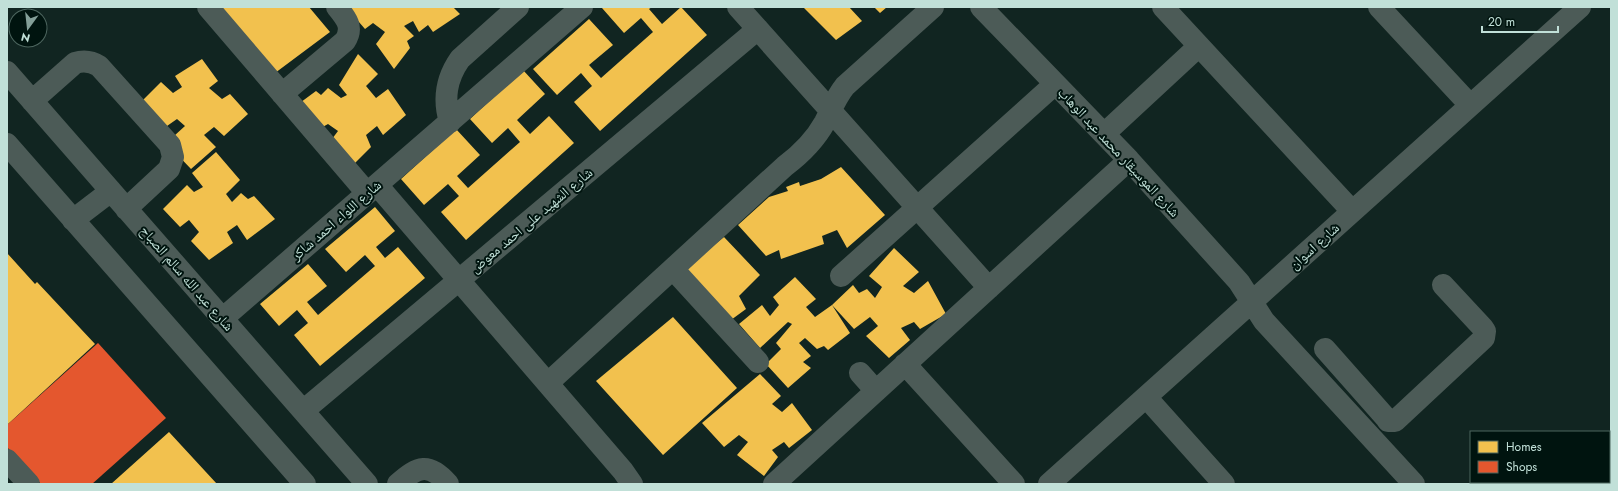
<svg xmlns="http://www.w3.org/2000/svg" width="1618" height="491" font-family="Jost,'Noto Naskh Arabic',sans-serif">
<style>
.homes{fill:#f2c14e}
.shops{fill:#e4572e}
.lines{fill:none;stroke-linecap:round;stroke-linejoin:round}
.minor{stroke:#4c5b57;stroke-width:22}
.labels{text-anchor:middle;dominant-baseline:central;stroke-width:4;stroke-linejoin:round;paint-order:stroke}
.street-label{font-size:14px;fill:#c1e0d8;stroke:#00140f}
</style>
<rect width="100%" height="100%" fill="#112521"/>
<!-- homes -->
<path class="homes" d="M219,7H309L330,32L275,73Z
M346,7H453L460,14L433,32L428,25L419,32L413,21L404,26L414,36L407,41L410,48L394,69L376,44L385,32L373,23L365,29Z
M603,7H652L649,9L662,24L681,7L707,35L600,131L574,102L592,86L581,73L557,95L533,69L589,19L613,45L589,65L601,78L653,32L641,18L624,33L602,8Z
M803,7H849L862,21L836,40Z
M874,7H887L880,13Z
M358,54L378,74L366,86L376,98L388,89L406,115L383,135L377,126L366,135L371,147L355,163L332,139L338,131L328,124L319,129L297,105L316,91L321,95L328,88L341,98L347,95L339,85Z
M202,59L218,81L209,88L222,99L230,94L248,114L224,136L214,127L204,135L216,147L191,169L171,148L180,141L174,136L185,126L177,119L167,126L136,107L161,82L173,93L182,87L175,76Z
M523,70L545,94L517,120L530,134L549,116L574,143L466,240L441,212L459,196L448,184L424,205L401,179L456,129L480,155L457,176L468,188L520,142L508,128L492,143L470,119Z
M216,152L240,180L226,194L232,202L241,193L248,199L254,196L275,219L247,240L237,225L227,232L233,243L209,260L191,241L199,232L189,220L180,227L163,209L187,185L194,192L203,187L192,173Z
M841,167L885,215L847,248L837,230L822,236L824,244L781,259L779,250L766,256L738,225L769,197L788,191L786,187L799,182L800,186L821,179Z
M375,207L395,231L376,247L385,258L398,247L425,278L320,366L294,335L308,323L297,310L279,326L260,304L308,264L327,286L307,302L318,315L375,266L365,255L346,272L325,249Z
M724,237L760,275L739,296L746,309L720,328L683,270Z
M894,248L919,272L903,286L914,293L928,281L946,314L920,329L914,322L901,328L910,340L889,358L866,336L878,326L870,317L854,329L832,305L850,333L828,350L824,346L817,349L805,338L799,343L811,356L803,362L811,368L788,388L766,364L781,349L776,343L792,324L788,322L760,348L739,324L762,305L770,316L779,305L773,297L795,277L816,299L806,307L815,317L832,305L853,285L859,293L867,289L875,298L882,287L869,276Z
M7,253L35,284L37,282L95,344L7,425Z
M673,317L737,388L663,455L596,381Z
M760,374L781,396L772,404L782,412L792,403L812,430L789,448L784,442L772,450L778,457L764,476L737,455L748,442L739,435L724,447L702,423Z
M169,432L217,484H111Z"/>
<!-- shops -->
<path class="shops" d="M98,343L166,418L92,484H41L7,447V425Z"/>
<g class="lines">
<!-- minor -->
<path class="minor" d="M208,7L367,193
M738,7L989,288
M981,7L1129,160L1239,282L1264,321L1414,484
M1163,7L1352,211
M1379,7L1470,105
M7,72L367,484
M282,94L345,41C354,27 346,18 337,7
M32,101L75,63C84,60 91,61 99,66L170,145L173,157L169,169L126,209
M450,122C443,99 446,79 460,59L518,7
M1104,134L1199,46
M7,144L305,484
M377,185L623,471L632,484
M73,220L111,191
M673,269L758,362
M841,276L1055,84
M222,319L582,7
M1325,349L1386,418L1388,421H1395L1484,338L1485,331L1483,328L1443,285
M905,364L1014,484
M860,373L876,391
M548,383L785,166C801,154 815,140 825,122C831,110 836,97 845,86L933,7
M1146,397L1224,484
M303,411L758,29
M7,460L29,484
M398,484C418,466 429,462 448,484
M774,484L1129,160
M1049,484L1580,7"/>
</g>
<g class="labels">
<!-- street labels -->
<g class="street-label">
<text transform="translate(1119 152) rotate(47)">شارع الموسيقار محمد عبد الوهاب</text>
<text transform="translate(336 220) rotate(-41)">شارع اللواء احمد شاكر</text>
<text transform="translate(531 220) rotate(-40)">شارع الشهيد على احمد معوض</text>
<text transform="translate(1314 246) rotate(-42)">شارع اسوان</text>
<text transform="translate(187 278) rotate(49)">شارع عبد الله سالم الصباح</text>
</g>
</g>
<!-- border -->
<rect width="1618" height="491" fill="none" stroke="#c1e0d8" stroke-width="16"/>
<!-- legend -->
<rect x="1470" y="431" width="140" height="52" fill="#00140f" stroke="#4d665f"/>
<rect x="1478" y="441" width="20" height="12" fill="#f2c14e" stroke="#4d665f"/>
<text x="1506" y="451" font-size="12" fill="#c1e0d8">Homes</text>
<rect x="1478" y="461" width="20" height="12" fill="#e4572e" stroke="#4d665f"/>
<text x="1506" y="471" font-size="12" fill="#c1e0d8">Shops</text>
<!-- north arrow -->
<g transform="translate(28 28) rotate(195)"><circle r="19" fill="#00140f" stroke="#4d665f"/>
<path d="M0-3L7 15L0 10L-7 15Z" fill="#839f98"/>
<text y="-6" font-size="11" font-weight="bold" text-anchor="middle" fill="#c1e0d8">N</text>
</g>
<!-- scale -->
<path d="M1482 26v6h76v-6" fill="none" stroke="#c1e0d8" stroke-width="2"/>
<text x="1488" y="26" font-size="12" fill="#c1e0d8" stroke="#00140f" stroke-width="3" paint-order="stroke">20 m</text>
</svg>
